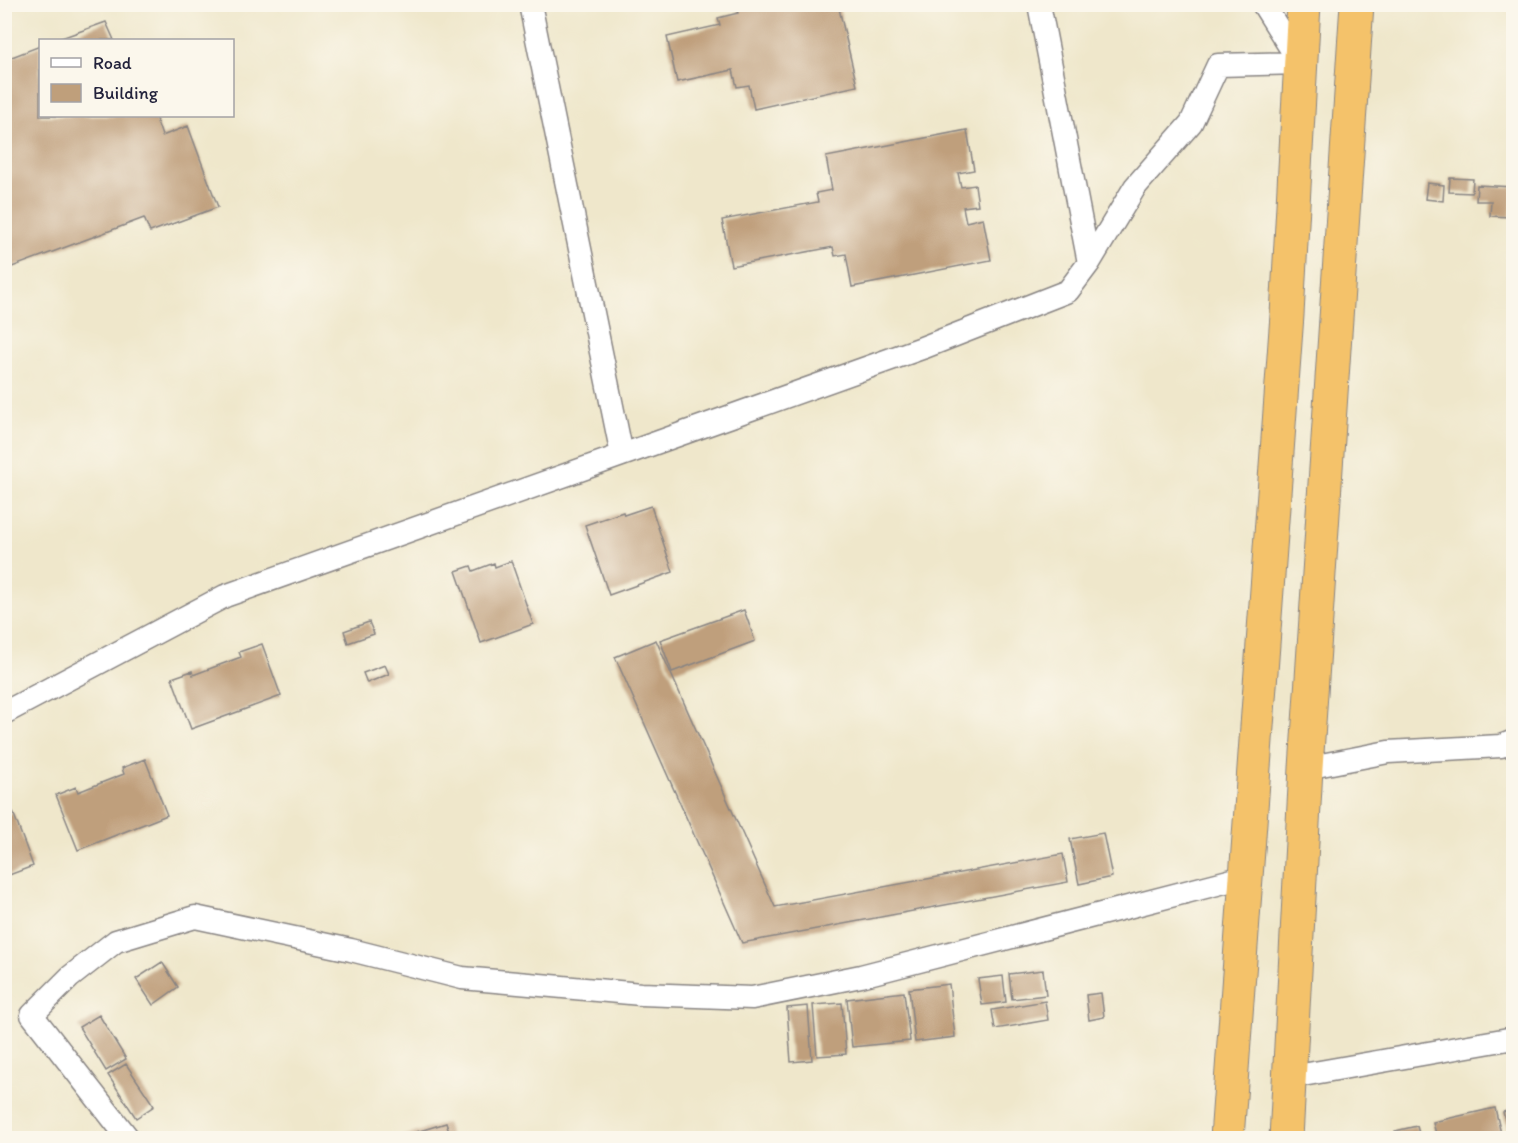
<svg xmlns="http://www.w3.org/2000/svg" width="1518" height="1143" font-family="Itim,sans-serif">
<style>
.building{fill:#bf9f7b}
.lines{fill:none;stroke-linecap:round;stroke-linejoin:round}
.minor-casing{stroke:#888483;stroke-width:25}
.trunk-casing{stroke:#888483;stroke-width:35}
.minor{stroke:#fff;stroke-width:22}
.trunk{stroke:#f4c26a;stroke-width:33}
</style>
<rect width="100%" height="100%" fill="#fbf7ec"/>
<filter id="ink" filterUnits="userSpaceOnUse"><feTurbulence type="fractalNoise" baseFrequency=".0167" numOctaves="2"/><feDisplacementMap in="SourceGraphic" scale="12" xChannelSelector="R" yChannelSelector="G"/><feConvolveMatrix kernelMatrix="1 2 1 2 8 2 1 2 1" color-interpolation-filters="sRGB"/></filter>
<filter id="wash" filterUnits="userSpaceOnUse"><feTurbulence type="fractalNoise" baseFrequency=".008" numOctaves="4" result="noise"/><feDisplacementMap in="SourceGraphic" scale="24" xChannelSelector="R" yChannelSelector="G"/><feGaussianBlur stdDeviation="1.35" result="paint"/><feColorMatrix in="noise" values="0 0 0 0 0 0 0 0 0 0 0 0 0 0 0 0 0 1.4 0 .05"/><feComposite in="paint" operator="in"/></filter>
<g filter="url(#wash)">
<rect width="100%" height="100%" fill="#efe7cb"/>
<g id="blocks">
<!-- building -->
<path class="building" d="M736,4H838L857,86L754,109L749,85L737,87L733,70L677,82L667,37L720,25L718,18L738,13Z
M106,22L114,40H56Z
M40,46V116H155L162,136L188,126L218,207L150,232L144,218L4,270V60Z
M967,130L974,170L958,173L961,187L975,185L978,205L963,207L966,222L983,218L991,260L852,287L846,254L835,256L833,247L731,266L722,220L818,202L816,193L832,190L826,157Z
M1450,178L1473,179L1472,193L1449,192Z
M1427,183L1444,185L1443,201L1425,199Z
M1477,185L1513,187L1511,217L1490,216L1491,201H1476Z
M651,506L673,572L609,595L585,525L623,512L624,515Z
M511,561L533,624L481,643L456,571L471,566L473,571L494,563L495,567Z
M744,610L755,641L672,672L660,640Z
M369,622L374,634L348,643L344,631Z
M656,640L775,907L1063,854L1068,882L742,943L615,657Z
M262,644L281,696L191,729L172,678L192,671L193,675L241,657L239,652Z
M385,665L389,674L367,683L363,673Z
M145,759L167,815L78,850L56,795L76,787L78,792L124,774L122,768Z
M13,812L33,866L4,877V815Z
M1103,833L1112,877L1079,884L1070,839Z
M162,962L178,987L153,1005L136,979Z
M1043,970L1046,995L1012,999L1009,974Z
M1003,976L1006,1002L982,1005L978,979Z
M949,984L955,1037L915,1042L909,989Z
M904,992L910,1041L852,1047L847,999Z
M1101,993L1104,1017L1089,1020L1086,995Z
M1045,1001L1048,1020L995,1029L992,1010Z
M842,1003L846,1054L817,1056L813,1005Z
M808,1006L812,1060L791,1062L787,1008Z
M99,1015L126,1059L106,1071L79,1027Z
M126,1064L154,1106L136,1118L108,1075Z
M1495,1108L1502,1138H1437L1433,1122Z
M1514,1109V1138H1510L1503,1112Z
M446,1123L451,1138H397Z
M1417,1126L1419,1134L1409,1138H1396L1395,1131Z"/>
</g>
</g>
<g filter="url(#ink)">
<use href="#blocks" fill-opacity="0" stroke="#888483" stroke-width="1.5"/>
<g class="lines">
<!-- minor casing -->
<g class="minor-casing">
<path id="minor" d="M1039,4L1089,263
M1263,4L1300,63
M622,455L922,348L1068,291L1089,263L1135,187L1191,123L1218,65L1300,63
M4,713L225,596L622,455L530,4
M1306,768L1388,752L1501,746L1514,741
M1291,1077L1514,1038
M128,1138L32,1015L70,977L116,941L195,917L351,950L462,978L641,994L752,998L861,976L1248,876"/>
</g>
<!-- trunk casing -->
<g class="trunk-casing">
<path id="trunk" d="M1227,1138L1287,315L1304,4
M1286,1138L1306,768L1357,4"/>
</g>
<!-- minor -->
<use href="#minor" class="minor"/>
<!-- trunk -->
<use href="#trunk" class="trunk"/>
</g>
</g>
<!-- margin -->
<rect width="1518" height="1143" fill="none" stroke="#fbf7ec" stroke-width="24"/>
<!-- legend -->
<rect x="39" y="39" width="195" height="78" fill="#fbf7ec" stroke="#a4a2a5" stroke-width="1.5"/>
<rect x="51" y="58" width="30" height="9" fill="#ffffff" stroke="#a4a2a5" stroke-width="1.5"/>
<text x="93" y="69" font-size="18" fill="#22223b">Road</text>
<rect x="51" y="84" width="30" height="18" fill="#bf9f7b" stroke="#a4a2a5" stroke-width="1.5"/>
<text x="93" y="99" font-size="18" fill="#22223b">Building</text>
</svg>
